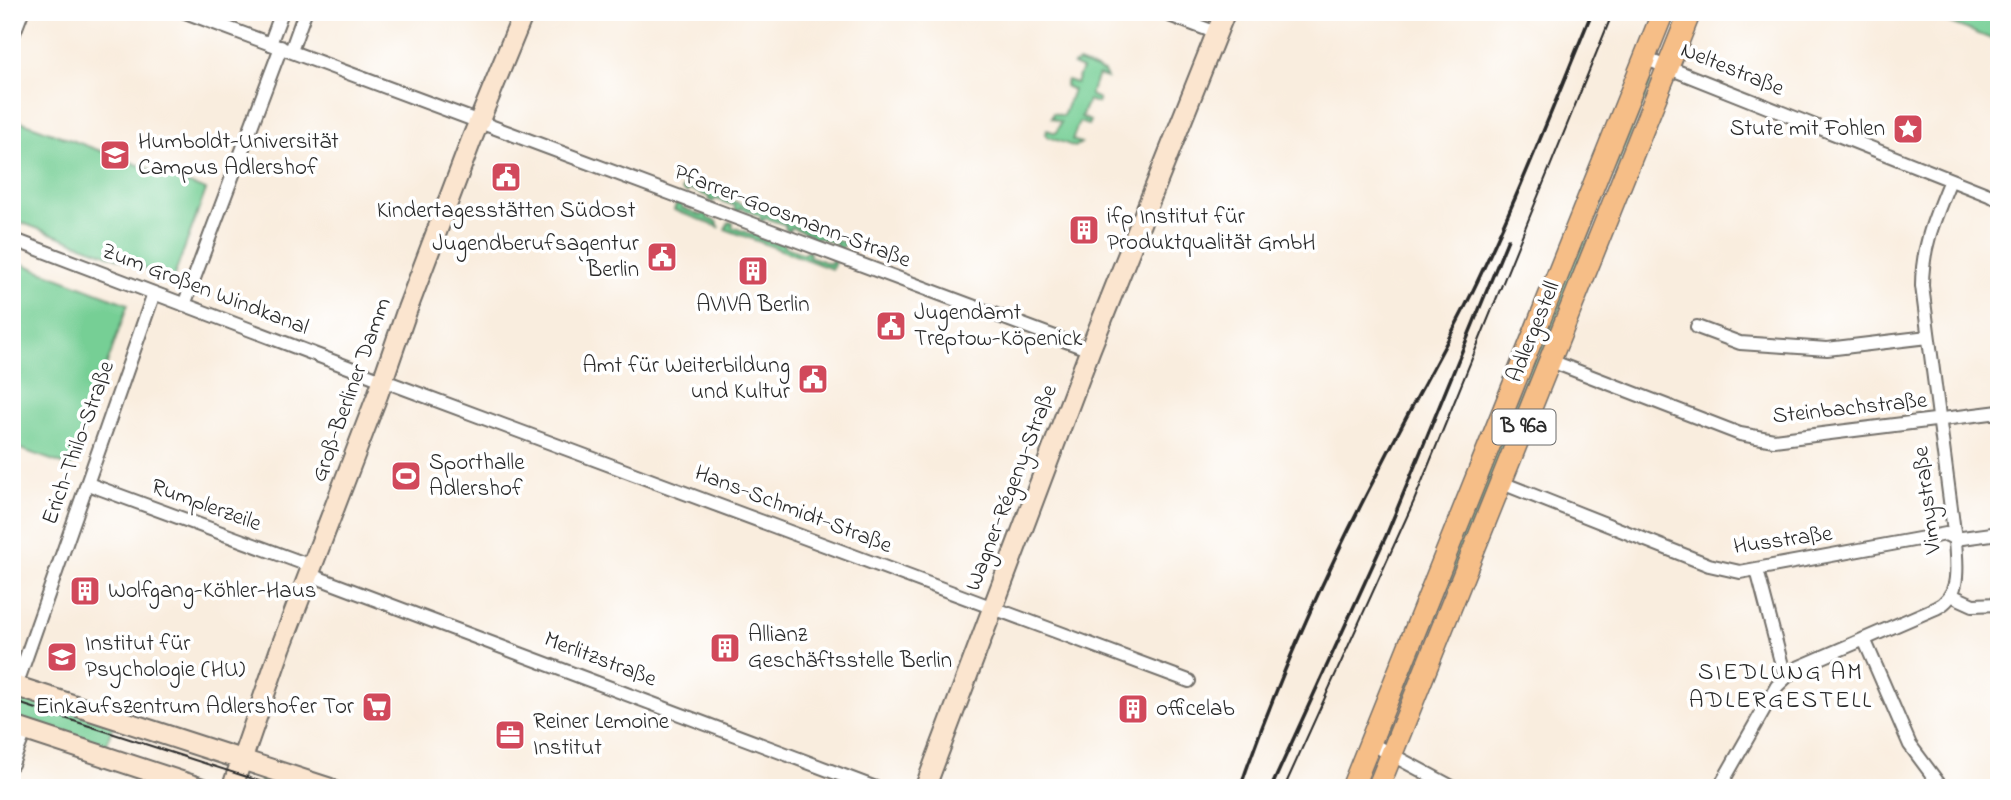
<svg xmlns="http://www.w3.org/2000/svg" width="2011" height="800" font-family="'Indie Flower',sans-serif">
<rect width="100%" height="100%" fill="#fff"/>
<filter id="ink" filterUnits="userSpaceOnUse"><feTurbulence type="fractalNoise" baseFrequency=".0143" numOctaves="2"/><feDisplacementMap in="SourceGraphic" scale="14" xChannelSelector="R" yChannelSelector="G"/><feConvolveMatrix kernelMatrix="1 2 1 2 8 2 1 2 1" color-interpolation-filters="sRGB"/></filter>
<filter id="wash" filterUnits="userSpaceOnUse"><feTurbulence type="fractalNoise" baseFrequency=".00686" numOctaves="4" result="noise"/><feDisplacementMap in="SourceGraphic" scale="28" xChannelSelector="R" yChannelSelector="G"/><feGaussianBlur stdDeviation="1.57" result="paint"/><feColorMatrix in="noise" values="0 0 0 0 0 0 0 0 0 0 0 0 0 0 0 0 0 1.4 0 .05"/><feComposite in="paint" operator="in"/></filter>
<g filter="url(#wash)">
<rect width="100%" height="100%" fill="#f9edde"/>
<path fill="#76cf95" stroke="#507d60" stroke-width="2" d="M1923 12H1999V42Z
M1078 62 1104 72 1107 78 1098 75 1090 95 1099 99 1097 103 1088 100 1081 117 1090 121 1088 125 1079 122 1072 140 1081 143 1075 147 1048 137 1046 134 1047 130 1056 133 1061 122 1051 118 1053 113 1063 116 1073 90 1065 86 1067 80 1076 83 1082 69 1073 65Z
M1643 80 1651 83 1542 355 1534 351Z
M12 118 206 190 173 279 12 219Z
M685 183 845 243 840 250 836 248 837 244 816 237 814 240 811 239V235L791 227 789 231 785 229 786 225 765 218 763 221 760 220 761 216 740 208 738 212 735 210V206L715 199 713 202 709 200 710 197 689 189 687 193 682 190Z
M677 203 682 204V208L702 216 704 212 708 214 707 218 717 222 719 227 674 210Z
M729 222 733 223 732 227 753 235 755 231 759 233 758 237 779 244 781 241 784 242 783 246 804 254 806 251 810 252 809 256 830 264 832 260 835 262 832 269 725 229Z
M12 260 128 304 71 467 12 446Z
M1533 356 1541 359 1445 597 1437 594Z
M1436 597 1444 601 1389 736 1387 734Z
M12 692 113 724 105 750 12 720Z
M263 773 309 788H258Z"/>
</g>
<g filter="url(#ink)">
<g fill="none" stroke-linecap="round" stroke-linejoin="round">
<g stroke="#736f6a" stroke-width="16">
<path id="street" d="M185 12 1090 350
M1161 12 1217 33
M12 38 22 12
M270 44 282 12
M291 51 305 12
M1644 58 1999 199
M12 239 382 380 1189 681
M184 305 281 47
M1697 327 1740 343 1827 349 1928 337
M1551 361 1740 434 1774 440 1999 412
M1502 483 1709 565 1740 572 1946 534 1955 539 1999 533
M88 484 311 566
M1757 570 1785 677
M308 574 876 788
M1951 595 1973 605 1999 604
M1864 639 1910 745 1942 788
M16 686 154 293
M1370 743 1454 788
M12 764 25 731
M1719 788 1777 686 1795 669 1936 608C1963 595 1956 564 1955 539L1922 286C1922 246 1935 217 1950 180"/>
</g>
<g stroke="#736f6a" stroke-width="23">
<path id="secondary" d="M12 685 329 788
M12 726 201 788
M232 788 281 647 378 394 407 310 471 141 524 12
M925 788 1090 350 1225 12"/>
</g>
<g stroke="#736f6a" stroke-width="24">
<path id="primary" d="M1352 788 1663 12
M1378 788 1690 12"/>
</g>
<use href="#street" stroke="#fff" stroke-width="12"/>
<use href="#secondary" stroke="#fbe5cf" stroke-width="19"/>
<use href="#primary" stroke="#f6be87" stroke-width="21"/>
<path stroke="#2b2b2b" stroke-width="2" d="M12 701 281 788
M1284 788 1414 501 1613 12"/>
<path stroke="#2b2b2b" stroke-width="3.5" d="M1240 788C1278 678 1326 571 1380 468 1407 414 1437 362 1464 309 1512 212 1551 112 1592 12
M1271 788 1386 536 1508 239"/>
</g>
</g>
<defs>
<g id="sight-square" transform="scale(1.575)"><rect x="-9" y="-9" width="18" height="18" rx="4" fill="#d1495b" stroke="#fff"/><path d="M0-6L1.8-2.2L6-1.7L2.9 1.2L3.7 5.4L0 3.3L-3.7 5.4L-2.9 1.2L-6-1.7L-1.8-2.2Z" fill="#fff"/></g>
<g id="university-square" transform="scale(1.575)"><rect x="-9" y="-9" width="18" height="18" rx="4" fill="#d1495b" stroke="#fff"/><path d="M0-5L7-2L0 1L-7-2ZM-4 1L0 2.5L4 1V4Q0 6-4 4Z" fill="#fff"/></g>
<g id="civic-square" transform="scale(1.575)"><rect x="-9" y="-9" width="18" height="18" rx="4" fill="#d1495b" stroke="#fff"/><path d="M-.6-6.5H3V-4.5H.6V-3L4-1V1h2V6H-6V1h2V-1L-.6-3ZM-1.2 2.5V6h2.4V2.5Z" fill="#fff"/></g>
<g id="building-square" transform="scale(1.575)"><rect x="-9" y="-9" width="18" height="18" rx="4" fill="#d1495b" stroke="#fff"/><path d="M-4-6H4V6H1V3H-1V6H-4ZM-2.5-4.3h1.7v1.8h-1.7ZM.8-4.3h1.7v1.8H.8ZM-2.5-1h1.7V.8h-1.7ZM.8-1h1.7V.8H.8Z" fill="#fff"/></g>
<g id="stadium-square" transform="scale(1.575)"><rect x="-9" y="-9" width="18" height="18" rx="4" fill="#d1495b" stroke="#fff"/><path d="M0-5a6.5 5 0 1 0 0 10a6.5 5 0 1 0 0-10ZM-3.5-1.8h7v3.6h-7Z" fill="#fff"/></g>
<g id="supermarket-square" transform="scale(1.575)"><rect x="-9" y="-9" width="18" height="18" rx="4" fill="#d1495b" stroke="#fff"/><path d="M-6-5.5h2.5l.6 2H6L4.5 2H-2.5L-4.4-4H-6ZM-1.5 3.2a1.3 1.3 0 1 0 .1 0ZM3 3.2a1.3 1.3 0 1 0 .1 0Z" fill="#fff"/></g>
<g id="office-square" transform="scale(1.575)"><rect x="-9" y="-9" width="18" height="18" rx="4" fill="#d1495b" stroke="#fff"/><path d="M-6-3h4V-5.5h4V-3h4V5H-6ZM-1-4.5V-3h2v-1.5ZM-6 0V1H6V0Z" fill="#fff"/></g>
</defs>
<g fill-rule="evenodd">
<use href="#sight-square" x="1908" y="129"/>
<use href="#university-square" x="115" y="155"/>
<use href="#civic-square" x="506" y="177"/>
<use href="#building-square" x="1084" y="230"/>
<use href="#civic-square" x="662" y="257"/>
<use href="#building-square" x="753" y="271"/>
<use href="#civic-square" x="891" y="326"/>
<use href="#civic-square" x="813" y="379"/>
<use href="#stadium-square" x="406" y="476"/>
<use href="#building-square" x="85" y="591"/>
<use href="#building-square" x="725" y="648"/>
<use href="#university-square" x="62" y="657"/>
<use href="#supermarket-square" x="377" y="707"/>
<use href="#building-square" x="1133" y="709"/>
<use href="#office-square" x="510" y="735"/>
</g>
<g text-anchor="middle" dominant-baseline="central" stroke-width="7" stroke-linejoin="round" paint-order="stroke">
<rect fill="#fff" stroke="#6b6b6b" stroke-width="2" x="1492.5" y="409.5" width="63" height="35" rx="5"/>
<g font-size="21" font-weight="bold" fill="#2b2b2b">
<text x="1524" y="427">B 96a</text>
</g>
<g font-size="23" fill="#2b2b2b" stroke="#fff">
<text transform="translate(1732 70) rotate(22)">Neltestraße</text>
<text transform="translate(792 217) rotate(21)">Pfarrer-Goosmann-Straße</text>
<text transform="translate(205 290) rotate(21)">Zum Großen Windkanal</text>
<text transform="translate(1534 332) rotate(-68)">Adlergestell</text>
<text transform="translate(352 390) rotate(-70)">Groß-Berliner Damm</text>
<text transform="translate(1850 409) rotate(-6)">Steinbachstraße</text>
<text transform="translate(79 443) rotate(-70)">Erich-Thilo-Straße</text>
<text transform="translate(1012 488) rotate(-69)">Wagner-Régeny-Straße</text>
<text transform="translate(1928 500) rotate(-97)">Vimystraße</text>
<text transform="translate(206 506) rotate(20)">Rumplerzeile</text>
<text transform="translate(793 510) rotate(21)">Hans-Schmidt-Straße</text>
<text transform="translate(1783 541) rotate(-8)">Husstraße</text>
<text transform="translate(600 660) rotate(21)">Merlitzstraße</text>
</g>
<g font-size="23" fill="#2b2b2b" stroke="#fff" text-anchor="start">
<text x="1885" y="129" text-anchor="end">Stute mit Fohlen</text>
<text x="138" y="142">Humboldt-Universität<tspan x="138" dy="26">Campus Adlershof</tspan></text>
<text x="506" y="211" text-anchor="middle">Kindertagesstätten SüdOst</text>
<text x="1107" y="217">ifp Institut für<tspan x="1107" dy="26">Produktqualität GmbH</tspan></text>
<text x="639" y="244" text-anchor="end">Jugendberufsagentur<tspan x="639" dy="26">Berlin</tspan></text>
<text x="753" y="305" text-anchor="middle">AVIVA Berlin</text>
<text x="914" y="313">Jugendamt<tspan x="914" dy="26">Treptow-Köpenick</tspan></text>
<text x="790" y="366" text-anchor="end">Amt für Weiterbildung<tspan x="790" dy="26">und Kultur</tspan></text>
<text x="429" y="463">Sporthalle<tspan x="429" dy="26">Adlershof</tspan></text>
<text x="108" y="591">Wolfgang-Köhler-Haus</text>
<text x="748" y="635">Allianz<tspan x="748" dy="26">Geschäftsstelle Berlin</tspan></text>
<text x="85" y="644">Institut für<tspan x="85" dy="26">Psychologie (HU)</tspan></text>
<text x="354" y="707" text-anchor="end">Einkaufszentrum Adlershofer Tor</text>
<text x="1156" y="709">officelab</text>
<text x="533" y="722">Reiner Lemoine<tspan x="533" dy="26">Institut</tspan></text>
</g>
<g font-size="24" letter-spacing="2" fill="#2b2b2b" stroke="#fff">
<text x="1781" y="673">SIEDLUNG AM<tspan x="1781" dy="28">ADLERGESTELL</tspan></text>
</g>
</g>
<rect width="2011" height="800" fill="none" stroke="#fff" stroke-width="42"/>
</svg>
